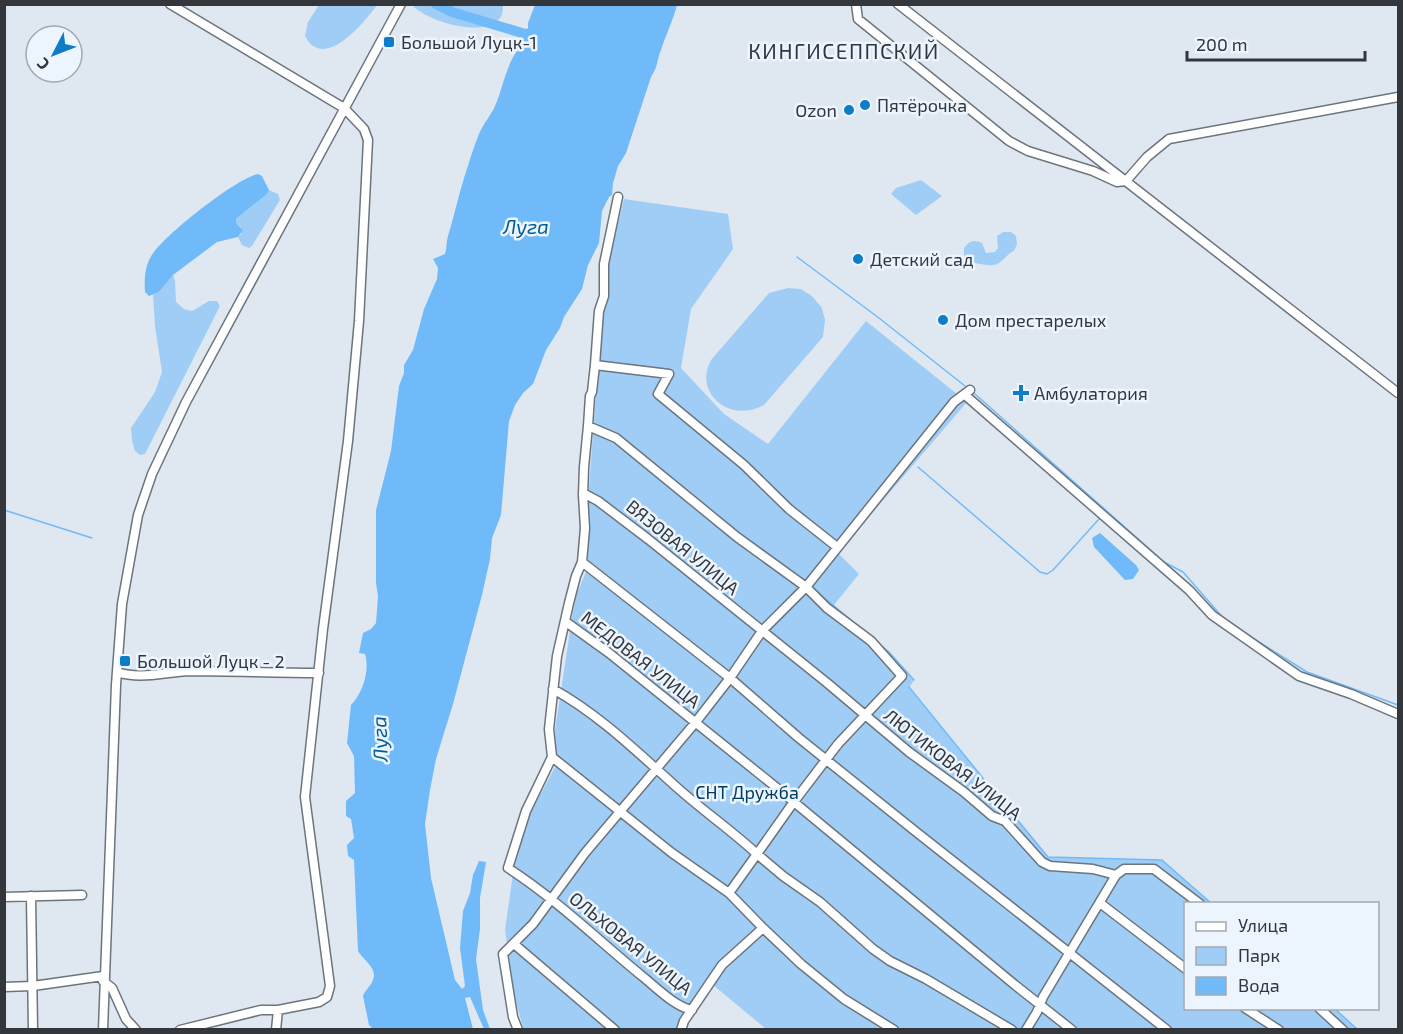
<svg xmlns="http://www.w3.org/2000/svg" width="1403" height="1034" font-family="'Exo 2',sans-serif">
<rect width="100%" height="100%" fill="#dfe8f1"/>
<path fill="#a0cdf6" d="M319 5V4L377 5C364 23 324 72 305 36L308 22Z
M412 5H503C503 9 503 14 500 18 484 39 426 21 412 5Z
M921 180 942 196 916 215 891 194 896 188Z
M269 190 278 194 280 200 252 246 249 248 242 245 238 237 241 234V227L236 223V219L267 194Z
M624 199 728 214 733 249 691 309 681 368 724 414 768 444 866 321 967 402 838 553 859 574 834 605 889 652 914 680 909 688 1048 857 1162 860 1212 903 1186 904V1008L1334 1009 1358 1029H766L707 980 685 1012 676 1029 524 1030 515 1000 505 930 514 866 528 818 556 765 555 730 575 598 587 569 589 487 598 368 609 261Z
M1003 232H1011L1016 236 1017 244 1014 251C1007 254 1005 259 999 263 992 268 977 263 969 262L964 257V248C969 241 974 239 982 243L986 253 995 252 998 248 997 236Z
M173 275 175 281 176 302 184 309 192 311 209 301H217L220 306 145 454 140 455 135 451 132 441 131 428 155 392 162 372 155 327 153 295 159 292Z
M788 288 801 289 812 296 822 308 825 320 823 337 764 405C730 424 693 393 711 360L769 293Z"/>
<path fill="#70bafa" d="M535 5H677C673 21 666 34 661 50 656 62 659 65 651 77L626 153 618 166 613 183 612 195 609 197 602 211 599 243 588 265 582 289 564 317 560 328 546 350 533 384 523 393 515 405 509 421 501 515 492 538 490 559 482 595 453 704 436 759 430 790 425 824 431 878 455 980 462 989 465 986 460 948 463 911 470 893 473 875 479 861 486 862 480 898V929L476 959 483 1010 490 1029H484L470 997 465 998 473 1029H373L369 1025 363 996C365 990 371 986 373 980 378 968 363 960 358 951L354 860 348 856 347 845 354 838 351 819 346 816V801L355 793 354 756 347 743 351 705C363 693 370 670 365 654L359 653 363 633 371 629 376 623 378 596 376 583V510L391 451 399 386 404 373V365L413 350 424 309 437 279 438 268 433 259 445 254C447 248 446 242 448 236 454 217 458 197 464 178 469 163 473 148 479 134 483 124 491 115 495 106 503 89 508 53 525 44L520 33 528 28V23Z
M258 174 262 176 269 190 267 194 236 219V223L243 230 238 237 217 242 173 275 159 292 149 296 145 292C144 278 145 263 154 252 168 233 235 179 258 174Z
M1100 533 1136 565 1139 570 1133 579 1125 580 1094 547 1092 538Z"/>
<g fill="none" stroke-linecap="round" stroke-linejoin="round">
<path stroke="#70bafa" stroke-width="1.5" d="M797 257 879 318 965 386
M975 394 1164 562 1183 572 1225 620
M918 467 1040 572 1047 574 1053 570 1099 519
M4 510 92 538
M815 590 864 631
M1254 639 1307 672 1398 705
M877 642 889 652 914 680
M909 687 1008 809
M1015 817 1048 857 1162 860 1212 904
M1334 1008 1358 1030"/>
<path stroke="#70bafa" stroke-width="10" d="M436 4 452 12 532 36"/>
<g stroke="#6c747c" stroke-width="11">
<path id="minor" d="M170 4 344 108 364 129 368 140 359 321 348 441 323 629 305 797 330 986 327 997 319 1002 278 1010H261L180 1030
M856 4 858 19 1009 141 1028 151 1093 171 1117 182 1126 181 1147 157 1169 139 1398 97
M898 4 1398 393
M595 365 599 311 604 296V264L618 197
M965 395 1189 590 1212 615 1299 676 1351 694 1398 714
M588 426 584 467 583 495 585 528 582 562 730 678 799 738 915 831 1167 1030
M583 493 598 501 648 539 826 682 909 752 964 792 992 816 1005 821 1042 862 1050 866 1093 869 1116 875
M582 562 576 576 569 603 557 656 549 729 552 757 526 811 508 868C556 899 598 940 642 976 657 988 674 1006 692 1010
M566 622 609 653 777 788 1015 985 1072 1030
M117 672C141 680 164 672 190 671 233 671 275 673 319 673
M553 689C598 714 634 749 672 783 699 808 730 829 757 854L793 803 838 744 902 676 871 641 827 608 806 587 737 537 616 438 588 426 590 396 592 392 595 365 669 374 658 394 744 465 789 509 837 547
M552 757 672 853 729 893 763 928 801 964 844 999 894 1030
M729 893 757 854 783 876 820 902 873 949 890 961 926 979 1012 1030
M31 896 33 1030
M4 897 82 895
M1100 903 1186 969
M514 944 615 1030
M103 981 112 988 126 1019 136 1030
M4 987 33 986 103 976
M1245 1008 1279 1030
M1319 1008 1343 1030
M103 1030 116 685 122 604 138 515 152 474 186 402 401 4
M276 1030 278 1010
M518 1030 513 1017 503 954 533 924 585 853 695 723 730 678 762 631 806 587 954 402 970 390
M681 1030 684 1021 722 965 763 928
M1026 1030 1037 1012 1043 997 1116 875 1124 869H1154L1200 904"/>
</g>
<use href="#minor" stroke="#fff" stroke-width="8"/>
</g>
<g fill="#0e7cc6" stroke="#ecf5fe" stroke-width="2">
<rect x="383" y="36" width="12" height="12" rx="3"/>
<circle cx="865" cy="105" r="6"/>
<circle cx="849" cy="110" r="6"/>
<circle cx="858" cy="259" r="6"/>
<circle cx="943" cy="320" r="6"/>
<path d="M1018 384h6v6h6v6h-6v6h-6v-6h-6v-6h6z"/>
<rect x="119" y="655" width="12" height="12" rx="3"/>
</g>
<g text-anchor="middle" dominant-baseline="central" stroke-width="5" stroke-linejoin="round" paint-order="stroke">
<g font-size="18" fill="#33363a" stroke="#ecf5fe" text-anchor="start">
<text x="401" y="42">Большой Луцк-1</text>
<text x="877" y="105">Пятёрочка</text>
<text x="837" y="110" text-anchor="end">Ozon</text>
<text x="870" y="259">Детский сад</text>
<text x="955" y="320">Дом престарелых</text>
<text x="1034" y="393">Амбулатория</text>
<text x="137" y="661">Большой Луцк - 2</text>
</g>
<g font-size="18" fill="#33363a" stroke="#ecf5fe">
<text transform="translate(683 547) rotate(39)">ВЯЗОВАЯ УЛИЦА</text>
<text transform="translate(641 659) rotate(38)">МЕДОВАЯ УЛИЦА</text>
<text transform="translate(953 764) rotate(38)">ЛЮТИКОВАЯ УЛИЦА</text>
<text transform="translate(631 943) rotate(39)">ОЛЬХОВАЯ УЛИЦА</text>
</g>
<g font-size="18" fill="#003b64" stroke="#ecf5fe">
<text x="747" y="792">СНТ Дружба</text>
</g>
<g font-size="20" font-style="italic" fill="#015c96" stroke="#ecf5fe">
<text x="526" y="226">Луга</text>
<text transform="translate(379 739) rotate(-92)">Луга</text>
</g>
<g font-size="21" letter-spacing="1.5" fill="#33363a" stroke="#ecf5fe">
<text x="844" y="50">КИНГИСЕППСКИЙ</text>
</g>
</g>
<rect width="1403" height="1034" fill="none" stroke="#33363a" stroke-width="12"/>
<rect x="1184" y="902" width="195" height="108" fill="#ecf5fe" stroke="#a2a9b0" stroke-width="1.5"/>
<rect x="1196" y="922" width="30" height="9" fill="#ffffff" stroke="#a2a9b0" stroke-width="1.5"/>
<text x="1238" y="932" font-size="18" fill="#33363a">Улица</text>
<rect x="1196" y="947" width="30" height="18" fill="#a0cdf6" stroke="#a2a9b0" stroke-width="1.5"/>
<text x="1238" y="962" font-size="18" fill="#33363a">Парк</text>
<rect x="1196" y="977" width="30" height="18" fill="#70bafa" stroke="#a2a9b0" stroke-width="1.5"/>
<text x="1238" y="992" font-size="18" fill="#33363a">Вода</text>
<g transform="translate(54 54) rotate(228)"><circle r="28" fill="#ecf5fe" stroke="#a2a9b0" stroke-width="1.5"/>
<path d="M0-4.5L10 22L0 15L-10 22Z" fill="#0e7cc6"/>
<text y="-9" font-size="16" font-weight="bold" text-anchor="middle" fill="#33363a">С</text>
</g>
<path d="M1187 51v9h178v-9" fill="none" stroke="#33363a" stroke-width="3"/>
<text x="1196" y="51" font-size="18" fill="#33363a" stroke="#ecf5fe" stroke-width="4.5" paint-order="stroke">200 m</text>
</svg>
